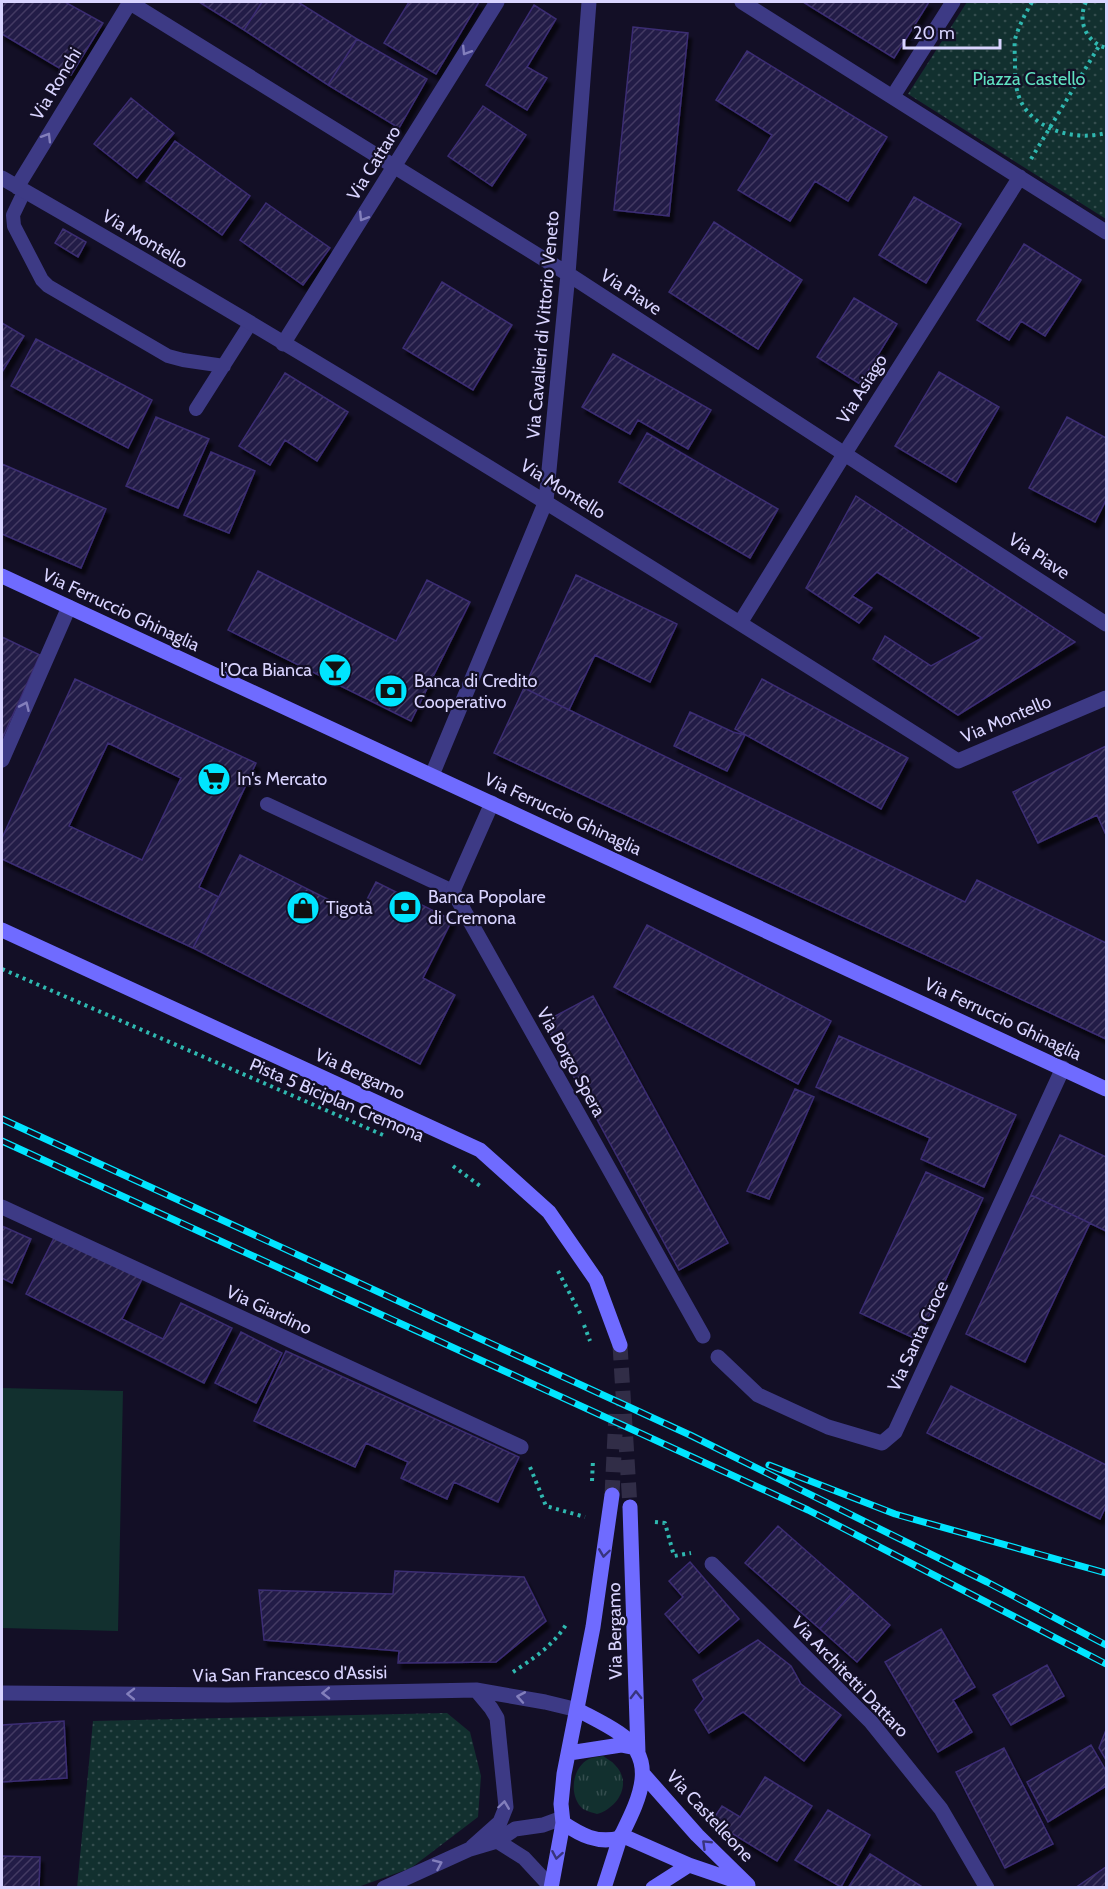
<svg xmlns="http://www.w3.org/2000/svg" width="1108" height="1889" font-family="Cabin,sans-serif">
<defs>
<pattern id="grass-tufts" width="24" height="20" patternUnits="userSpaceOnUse" patternTransform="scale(1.5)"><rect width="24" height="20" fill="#12302f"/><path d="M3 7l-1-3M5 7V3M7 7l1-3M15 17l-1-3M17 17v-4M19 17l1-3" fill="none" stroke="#344d4e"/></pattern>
<pattern id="park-dots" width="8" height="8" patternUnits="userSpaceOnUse" patternTransform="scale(1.5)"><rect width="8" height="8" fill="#12302f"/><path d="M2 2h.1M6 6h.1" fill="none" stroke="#344d4e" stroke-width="1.8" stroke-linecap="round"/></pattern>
<pattern id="building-hatch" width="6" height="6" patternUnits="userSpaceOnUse" patternTransform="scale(1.5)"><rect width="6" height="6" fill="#241b47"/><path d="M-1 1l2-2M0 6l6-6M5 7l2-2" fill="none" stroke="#433b63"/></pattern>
<filter id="shadow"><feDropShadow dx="3.5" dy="6" stdDeviation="1.5" flood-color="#0009"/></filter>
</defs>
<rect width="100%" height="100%" fill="#130f26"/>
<path fill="url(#grass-tufts)" d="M603 1756C607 1759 612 1761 615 1765 633 1783 618 1808 597 1814 593 1813 587 1811 583 1809 568 1796 572 1767 589 1759 593 1757 599 1757 603 1756Z"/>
<path fill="url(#park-dots)" d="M967 2H1106V219L908 94Z
M447 1713 470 1732 481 1776 478 1817 411 1868 358 1887 77 1888 93 1721Z"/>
<path fill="#12302f" d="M2 1388 123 1391 118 1631 2 1628Z"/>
<path fill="url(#building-hatch)" stroke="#3b2d73" stroke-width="1.5" fill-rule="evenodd" filter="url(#shadow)" d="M2 2H65L103 23 71 75 2 34Z
M199 2H262L244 30Z
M262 2H298L357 39 328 85 244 30Z
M409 2H479L436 74 384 43Z
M803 2H929L894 58Z
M534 5 556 19 527 67 547 78 527 110 486 85Z
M633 27 688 33 669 216 614 210Z
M357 39 427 79 399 128 328 85Z
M747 51 887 137 848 201 815 181 790 221 738 190 772 135 716 100Z
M131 98 174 133 137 178 94 144Z
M483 106 526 135 492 186 448 156Z
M175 141 250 196 222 235 146 181Z
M914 197 961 224 926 283 879 255Z
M266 203 330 248 303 285 240 240Z
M714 222 802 280 758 349 669 292Z
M63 229 86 242 78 257 55 243Z
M1024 244 1081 280 1045 336 1021 321 1009 340 977 320Z
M442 282 512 325 473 390 403 348Z
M854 298 897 324 860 384 817 357Z
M2 323 24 336 2 372Z
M36 339 152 400 128 448 11 386Z
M613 354 711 410 688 449 638 420 630 434 582 407Z
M939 372 999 407 956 482 895 446Z
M285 373 348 412 317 461 285 440 270 465 239 446Z
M156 417 209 439 178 508 126 486Z
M1067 417 1106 438V500L1095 522 1029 488Z
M647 433 778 509 750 558 619 482Z
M211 452 255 471 229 533 184 515Z
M2 464 106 509 81 568 2 534Z
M856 496 1075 642 958 715 873 659 885 636 931 666 982 638 877 572 852 596 872 608 859 623 806 588Z
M258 571 396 641 427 580 470 602 411 721 228 630Z
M576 575 677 624 650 682 595 655 569 710 524 688Z
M2 637 40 655 2 739Z
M75 679 256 763 199 887 219 897 193 948 2 859V838ZM108 743 181 778 142 860 69 826Z
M762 679 908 758 881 809 735 729Z
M524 688 965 902 977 880 1106 943V1039L494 753Z
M690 712 733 732 745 735 727 771 674 746Z
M1106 746V835L1097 815 1038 843 1013 792Z
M240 855 359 915 376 882 452 920 423 978 455 995 420 1064 193 948Z
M647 925 831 1021 798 1084 614 987Z
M593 996 728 1243 679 1270 544 1022Z
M839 1036 1016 1115 984 1187 921 1159 930 1138 816 1087Z
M795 1089 814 1097 769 1199 747 1191Z
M1060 1135 1106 1157V1231L1031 1195Z
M926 1172 983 1198 918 1340 860 1313Z
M1031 1195 1090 1223 1025 1362 966 1334Z
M2 1226 31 1239 12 1283 2 1278Z
M55 1236 142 1279 122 1319 163 1339 181 1303 232 1328 204 1383 26 1294Z
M241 1332 282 1353 256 1403 215 1383Z
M286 1351 519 1457 498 1502 454 1482 447 1499 401 1478 408 1462 366 1443 355 1467 254 1421Z
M951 1386 1106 1465V1506L1100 1519 927 1433Z
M778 1526 853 1592 820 1629 745 1563Z
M690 1562 739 1619 699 1653 665 1614 683 1597 669 1581Z
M395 1571 524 1577 546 1621 496 1662 398 1663 399 1651 264 1640 259 1590 393 1594Z
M853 1592 890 1625 857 1662 820 1629Z
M941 1629 975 1687 953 1700 972 1732 938 1752 885 1662Z
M758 1640 791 1666 801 1684 841 1715 804 1761 743 1712 709 1733 695 1710 704 1699 693 1680Z
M1047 1665 1064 1696 1011 1725 993 1695Z
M64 1721 67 1778 2 1782V1725Z
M1106 1730V1760L1099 1748Z
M1091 1745 1106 1771V1786L1048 1822 1027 1782Z
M1004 1748 1053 1844 1005 1868 956 1772Z
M765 1777 812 1806 777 1861 712 1821 722 1806 740 1817Z
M828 1810 870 1835 841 1887 795 1860Z
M870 1854 924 1888H848Z
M2 1856 40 1857 39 1888H2Z
M1106 1867V1888H1075Z"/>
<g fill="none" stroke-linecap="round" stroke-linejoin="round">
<path stroke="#312d47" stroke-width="15" stroke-dasharray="15 8" stroke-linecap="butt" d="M620 1345 630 1507
M612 1495 616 1414"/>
<path stroke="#2fb8b0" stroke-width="4" stroke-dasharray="3 4.5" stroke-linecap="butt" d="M1032 2C1025 14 1019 26 1015 39 1014 47 1015 55 1015 62 1015 71 1015 81 1017 90 1025 128 1073 142 1106 133
M1086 2C1077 21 1086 42 1106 48
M1031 159 1099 46
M2 969 383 1135
M453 1166 483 1188
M558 1271 581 1315
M584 1325 590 1341
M530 1467 546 1506 585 1517
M592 1481 593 1460
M655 1522 665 1523 674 1556 691 1553
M513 1672C533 1659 555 1644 567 1623"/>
<path stroke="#3d3a85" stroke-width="14" d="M24 192 13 215 14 226 42 280 48 286 168 356 183 360 224 366
M196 409 250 324
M267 804 453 891"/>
<path stroke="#3d3a85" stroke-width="15" d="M129 2 568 274 1106 624
M742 2 1106 232
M893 96 953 2
M2 178C326 363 643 561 958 761L1106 698
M17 187 130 2
M283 344 497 2
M740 623 845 453 1020 177
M2 760 69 607
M432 775 546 501 568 274 589 2
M492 803 453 891 703 1336
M2 1207 521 1447
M718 1357 758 1395 828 1427 882 1443 895 1432 1063 1068
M712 1564 871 1722 941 1809 987 1888"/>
<path stroke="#3d3a85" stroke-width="15" d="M2 1693 228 1695 476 1690 545 1702 578 1710
M497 1841 524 1858 551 1887
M472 1847 500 1822 506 1807 497 1718 491 1708 476 1690
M384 1888 470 1849 497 1841 515 1829 543 1825 562 1818"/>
<path stroke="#6f6bff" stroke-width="15" d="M2 576 1106 1089
M2 930 480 1150 549 1212 596 1280 620 1345
M630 1507 638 1753
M569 1753 621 1745 636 1748
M643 1774 697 1835 748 1885
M563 1823C581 1835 597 1844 620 1838 637 1803 661 1761 619 1733 606 1724 591 1717 578 1710
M621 1835 689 1865 745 1884
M551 1888 563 1823 561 1804 564 1774 593 1627 612 1495
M604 1888 620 1838
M653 1888 689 1865"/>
<g stroke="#00e5ff" stroke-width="7">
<path id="rail" d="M2 1119 690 1435 987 1582 1106 1645
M2 1141 808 1510 1106 1664
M769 1465 895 1514 1106 1573"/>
</g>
<use href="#rail" stroke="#130f26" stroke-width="4.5" stroke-dasharray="14" stroke-linecap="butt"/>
</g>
<defs><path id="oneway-chevron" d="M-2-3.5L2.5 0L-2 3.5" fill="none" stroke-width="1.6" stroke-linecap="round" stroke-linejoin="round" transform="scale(1.5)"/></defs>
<g stroke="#837fbc">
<use href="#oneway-chevron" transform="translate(466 51) rotate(122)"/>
<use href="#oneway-chevron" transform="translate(47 137) rotate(-59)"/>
<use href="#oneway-chevron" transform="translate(363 217) rotate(122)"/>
<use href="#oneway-chevron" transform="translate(25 706) rotate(-66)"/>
<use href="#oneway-chevron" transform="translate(326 1693) rotate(179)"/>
<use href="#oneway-chevron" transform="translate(131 1694) rotate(-179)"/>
<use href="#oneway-chevron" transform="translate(521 1697) rotate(-170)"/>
<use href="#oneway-chevron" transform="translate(504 1805) rotate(-82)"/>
<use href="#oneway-chevron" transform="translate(438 1864) rotate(-24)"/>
</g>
<g stroke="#38347d">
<use href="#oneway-chevron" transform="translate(604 1553) rotate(98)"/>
<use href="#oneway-chevron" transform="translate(636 1695) rotate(-91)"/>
<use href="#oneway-chevron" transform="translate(706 1844) rotate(-136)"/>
<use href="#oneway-chevron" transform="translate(557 1855) rotate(100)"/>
</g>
<defs>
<g id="bar-disc" transform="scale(1.725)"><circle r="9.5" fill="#00e5ff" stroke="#130f26"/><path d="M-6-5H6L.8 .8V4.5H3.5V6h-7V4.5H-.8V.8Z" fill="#111"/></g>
<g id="bank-disc" transform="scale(1.725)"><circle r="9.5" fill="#00e5ff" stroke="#130f26"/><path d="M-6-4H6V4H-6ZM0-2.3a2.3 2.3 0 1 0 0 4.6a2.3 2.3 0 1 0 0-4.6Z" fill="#111"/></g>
<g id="supermarket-disc" transform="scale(1.725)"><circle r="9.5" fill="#00e5ff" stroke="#130f26"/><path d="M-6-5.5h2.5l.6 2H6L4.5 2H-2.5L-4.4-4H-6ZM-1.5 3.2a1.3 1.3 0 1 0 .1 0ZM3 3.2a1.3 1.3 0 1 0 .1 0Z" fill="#111"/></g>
<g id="shop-disc" transform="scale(1.725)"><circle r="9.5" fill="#00e5ff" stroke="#130f26"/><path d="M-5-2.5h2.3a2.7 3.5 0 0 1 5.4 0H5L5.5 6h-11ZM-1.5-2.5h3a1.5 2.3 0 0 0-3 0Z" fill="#111"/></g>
</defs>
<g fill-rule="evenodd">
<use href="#bar-disc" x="335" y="670"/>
<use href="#bank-disc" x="391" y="691"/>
<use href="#supermarket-disc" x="214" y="779"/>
<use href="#bank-disc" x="405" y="907"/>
<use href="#shop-disc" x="303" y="908"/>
</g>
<g text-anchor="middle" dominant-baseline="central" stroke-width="4.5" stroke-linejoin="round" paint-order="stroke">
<g font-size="18" fill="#5fe0c0" stroke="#130f26">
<text x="1029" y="79">Piazza Castello</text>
</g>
<g font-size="18" fill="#d9d4ff" stroke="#130f26">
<text transform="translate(56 84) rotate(-59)">Via Ronchi</text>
<text transform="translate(374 163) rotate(-58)">Via Cattaro</text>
<text transform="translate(145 239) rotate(31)">Via Montello</text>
<text transform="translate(631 292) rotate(33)">Via Piave</text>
<text transform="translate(543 325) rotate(-85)">Via Cavalieri di Vittorio Veneto</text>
<text transform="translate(862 389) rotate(-58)">Via Asiago</text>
<text transform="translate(563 489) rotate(32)">Via Montello</text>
<text transform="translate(1039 556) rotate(33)">Via Piave</text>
<text transform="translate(121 610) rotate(25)">Via Ferruccio Ghinaglia</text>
<text transform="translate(1006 719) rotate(-23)">Via Montello</text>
<text transform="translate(563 814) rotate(25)">Via Ferruccio Ghinaglia</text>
<text transform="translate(1003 1019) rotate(25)">Via Ferruccio Ghinaglia</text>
<text transform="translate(571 1062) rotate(61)">Via Borgo Spera</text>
<text transform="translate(360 1074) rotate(25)">Via Bergamo</text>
<text transform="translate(337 1100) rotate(23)">Pista 5 Biciplan Cremona</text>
<text transform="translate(269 1310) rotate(25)">Via Giardino</text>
<text transform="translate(918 1336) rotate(-65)">Via Santa Croce</text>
<text transform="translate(615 1631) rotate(-91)">Via Bergamo</text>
<text transform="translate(290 1674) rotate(-1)">Via San Francesco d'Assisi</text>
<text transform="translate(850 1677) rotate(46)">Via Architetti Dattaro</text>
<text transform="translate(710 1816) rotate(47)">Via Castelleone</text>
</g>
<g font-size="18" fill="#d9d4ff" stroke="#130f26" text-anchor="start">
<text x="312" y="670" text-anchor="end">l’Oca Bianca</text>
<text x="414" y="681">Banca di Credito<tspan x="414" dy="21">Cooperativo</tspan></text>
<text x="237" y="779">In's Mercato</text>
<text x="428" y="897">Banca Popolare<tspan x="428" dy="21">di Cremona</tspan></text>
<text x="326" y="908">Tigotà</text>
</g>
</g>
<rect width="1108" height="1889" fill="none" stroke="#d9d4ff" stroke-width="6"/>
<path d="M904 39v9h96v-9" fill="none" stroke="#d9d4ff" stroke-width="3"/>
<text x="913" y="39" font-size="18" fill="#d9d4ff" stroke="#130f26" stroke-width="4.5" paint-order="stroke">20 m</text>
</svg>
